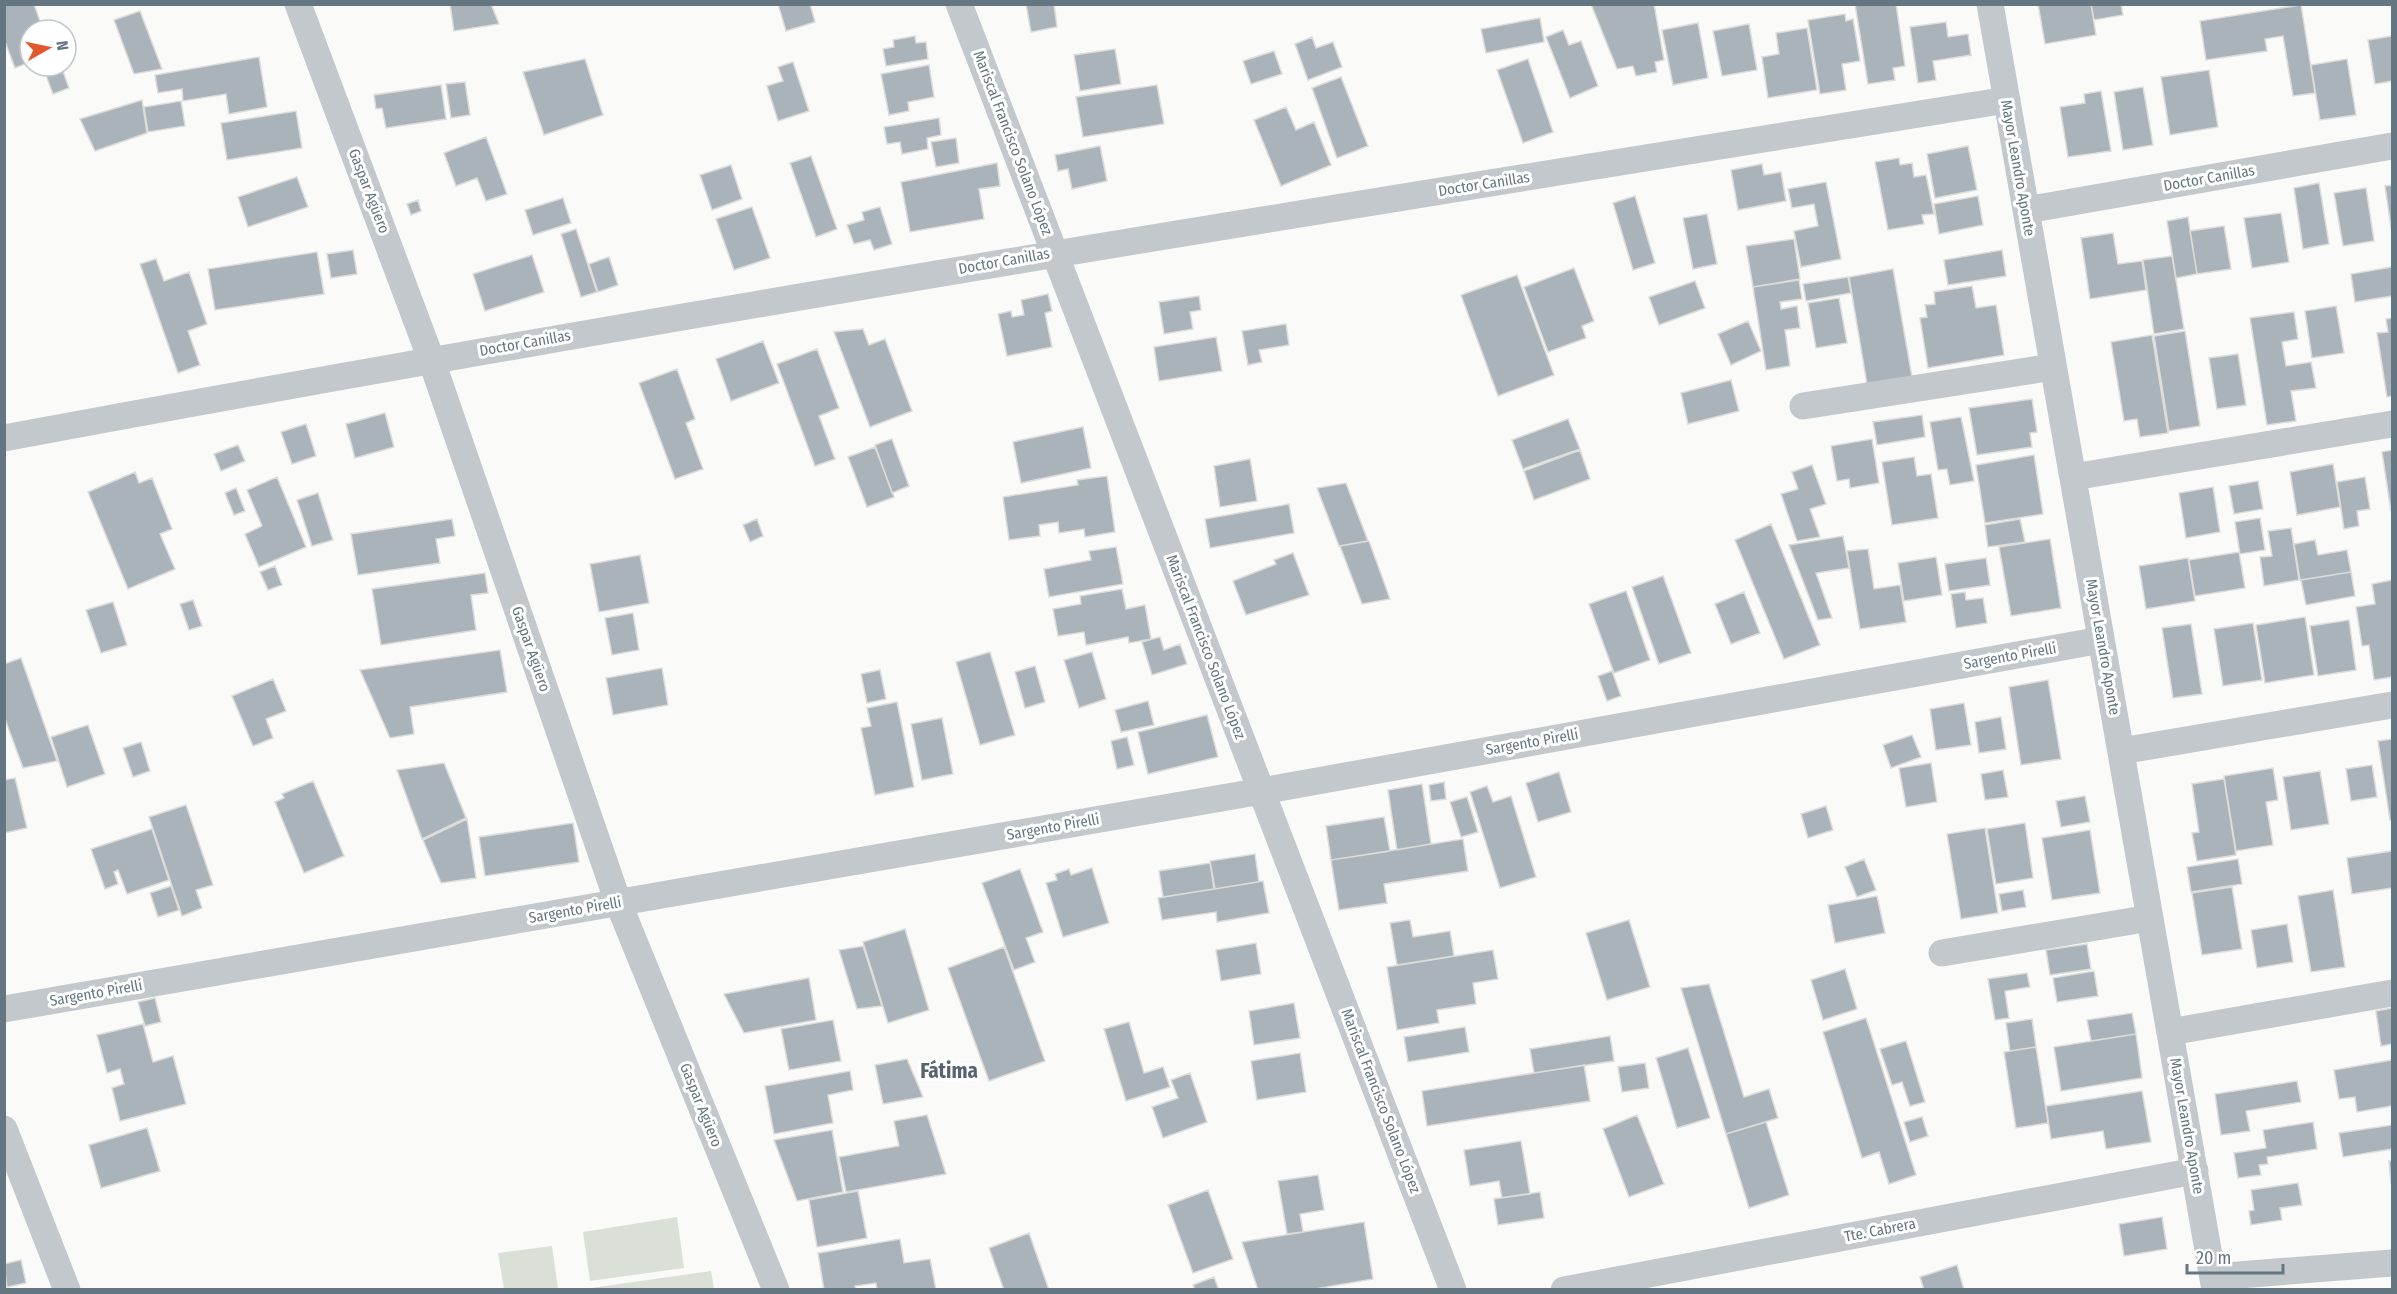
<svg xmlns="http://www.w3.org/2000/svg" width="2397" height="1294" font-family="'Fira Sans Condensed',sans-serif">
<rect width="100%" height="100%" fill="#fafaf8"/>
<path fill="#dadfd7" d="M677 1217 684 1268 590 1281 583 1232Z
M552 1246 558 1289H504L498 1253Z
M711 1271 714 1289H584Z"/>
<path fill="#aab3b9" stroke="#dcdcda" stroke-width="1.5" d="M4 4H34L43 30H30V62L15 68 4 39Z
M450 4H491L499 24 454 31Z
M778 4H810L815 22 786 31Z
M1026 4H1054L1057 27 1031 32Z
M1591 4H1654L1664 60 1655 62 1657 72 1636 76 1633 66 1617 69Z
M1855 4H1896L1905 66 1893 68 1895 80 1868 84Z
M2038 4H2091L2096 35 2045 44Z
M2091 4H2121L2123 15 2094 20Z
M2301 5 2315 93 2293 96 2283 36 2265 39 2267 51 2206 60 2200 21Z
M140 11 162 69 134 74 114 20Z
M1845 14 1846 21 1853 19 1860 61 1842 64 1846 90 1820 94 1808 20Z
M1540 18 1544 42 1486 53 1481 29Z
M1946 22 1948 37 1968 34 1971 55 1933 61 1936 80 1918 83 1910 27Z
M1698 23 1708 78 1673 85 1662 30Z
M1749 24 1757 70 1722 76 1713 31Z
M1807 28 1817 90 1768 98 1762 57 1779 54 1776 33Z
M1563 30 1569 45 1581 41 1598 86 1570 98 1546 37Z
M915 36 916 43 926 42 928 59 886 66 883 49 894 47 893 40Z
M2392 36V81L2375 84 2368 40Z
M1312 37 1316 48 1333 42 1342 67 1308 80 1295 44Z
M1115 49 1121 84 1080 91 1074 55Z
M1274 51 1282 74 1251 84 1243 61Z
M259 57 267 107 229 114 226 94 183 101 182 89 158 93 155 75Z
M585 59 603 115 544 135 523 72Z
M1528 59 1553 132 1523 143 1497 70Z
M2347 59 2356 115 2320 120 2311 65Z
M793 62 809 111 778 121 767 86 783 81 778 67Z
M929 65 934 97 908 102 909 111 889 115 881 74Z
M54 66H61L69 88 53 94 44 70Z
M2209 70 2218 127 2170 135 2161 77Z
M1341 77 1368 146 1337 158 1312 88Z
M465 82 470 115 451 118 446 84Z
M441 85 446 119 386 128 382 108 376 109 374 95Z
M1157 85 1164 124 1083 137 1076 97Z
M2143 87 2153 145 2123 150 2114 92Z
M2101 91 2111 151 2068 157 2060 107 2085 103 2084 94Z
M142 100 147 133 95 151 80 119Z
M181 101 185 126 148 132 144 107Z
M1286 107 1296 130 1314 122 1331 165 1281 186 1254 120Z
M296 111 302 148 227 160 221 123Z
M939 118 941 135 927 138 928 149 902 154 900 142 887 144 884 127Z
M486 137 507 194 486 201 477 178 456 186 444 153Z
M956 138 959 163 936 167 931 142Z
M1100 146 1107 181 1072 189 1068 169 1058 171 1055 155Z
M1968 146 1977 190 1935 198 1927 154Z
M811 156 837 229 816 237 790 163Z
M1899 158 1900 165 1912 163 1914 177 1926 175 1934 214 1922 215 1924 224 1888 230 1875 162Z
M997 163 1000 186 979 189 984 219 910 232 901 182Z
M1762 164 1764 175 1781 172 1786 201 1738 210 1731 170Z
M731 165 742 199 712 210 700 175Z
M297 177 308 207 248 227 238 197Z
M1826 182 1841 259 1801 267 1794 231 1818 226 1814 204 1792 208 1788 189Z
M2319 183 2329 244 2303 249 2294 188Z
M2392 185V234L2385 186Z
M2366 188 2374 241 2343 246 2334 193Z
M1635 196 1655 263 1633 270 1613 203Z
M1978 196 1983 225 1939 234 1934 204Z
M563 198 571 223 533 235 525 210Z
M418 200 421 211 411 215 407 204Z
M752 207 770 258 734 270 716 219Z
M880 207 892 244 874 250 870 240 854 244 847 225 864 220 862 212Z
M2281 213 2289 262 2252 268 2244 218Z
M1707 214 1717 264 1693 269 1683 218Z
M2188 217 2197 274 2176 278 2167 221Z
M2224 226 2231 269 2197 274 2190 231Z
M576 229 597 292 581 297 561 234Z
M2113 233 2118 264 2142 261 2146 290 2090 299 2081 238Z
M1794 239 1800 279 1753 287 1746 246Z
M353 250 357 274 331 278 327 254Z
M2002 250 2006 276 1948 285 1944 260Z
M317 252 324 294 215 310 208 269Z
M532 255 544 292 485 311 473 274Z
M2172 256 2184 329 2154 334 2143 260Z
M609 257 618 285 598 292 589 264Z
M156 259 164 281 189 272 207 324 188 331 200 365 178 373 140 264Z
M2392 267V296L2355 302 2351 274Z
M1574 268 1594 321 1582 326 1586 338 1548 352 1524 287Z
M1893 269 1912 377 1867 384 1849 277Z
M1517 275 1554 375 1498 396 1461 295Z
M1848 277 1851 293 1806 301 1803 284Z
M1799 280 1802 299 1780 302 1781 309 1797 306 1800 328 1785 330 1790 366 1766 370 1753 287Z
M1695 281 1705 308 1659 325 1649 297Z
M1972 286 1976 308 1996 305 2004 355 1928 368 1920 318 1927 317 1925 305 1935 304 1934 292Z
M1048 294 1052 311 1045 313 1052 347 1007 356 998 314 1011 311 1012 317 1024 315 1021 300Z
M1199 296 1201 310 1190 312 1193 329 1164 334 1159 302Z
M1839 298 1847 343 1816 348 1808 303Z
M2336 306 2344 353 2312 358 2305 311Z
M2294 312 2298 339 2282 342 2286 366 2311 362 2316 388 2291 391 2296 421 2267 425 2250 318Z
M2392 318V396L2387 397 2377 333 2388 332 2386 319Z
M1748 321 1761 351 1731 365 1718 334Z
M1286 324 1289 345 1259 350 1262 362 1248 365 1242 331Z
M863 329 869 345 885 339 912 411 870 427 834 332Z
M2185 331 2200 426 2169 431 2154 336Z
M2152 335 2168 433 2140 437 2137 419 2124 421 2111 342Z
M1216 337 1222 371 1159 381 1154 347Z
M763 341 779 383 731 401 716 359Z
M817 349 839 408 819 416 835 459 815 466 777 364Z
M2238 354 2246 405 2217 409 2209 358Z
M677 369 695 419 686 423 703 469 675 479 639 383Z
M1731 380 1739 411 1688 424 1681 393Z
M2032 399 2037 432 2030 433 2032 447 1977 455 1969 408Z
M385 413 394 447 355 458 346 424Z
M1922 415 1925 437 1877 445 1873 422Z
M1961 417 1974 481 1950 485 1947 469 1938 470 1930 422Z
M1568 419 1580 449 1523 469 1512 440Z
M306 424 316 456 292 464 281 432Z
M1083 427 1091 468 1021 483 1013 442Z
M892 439 909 486 892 493 875 445Z
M1872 439 1879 483 1850 488 1849 479 1837 481 1831 446Z
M238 445 245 461 221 471 214 454Z
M875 447 894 497 867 507 848 457Z
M1580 450 1590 479 1534 500 1524 471Z
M2392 450V510L2391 511 2382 452Z
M2034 455 2043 514 1985 523 1976 465Z
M1914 457 1917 476 1931 474 1938 518 1892 525 1882 462Z
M1250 459 1257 501 1220 507 1214 466Z
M2333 464 2340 507 2297 515 2290 472Z
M1812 465 1826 504 1810 509 1820 537 1797 541 1781 494 1798 489 1792 472Z
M135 472 139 483 152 478 172 529 160 534 175 569 128 589 88 492Z
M1107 476 1115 532 1085 537 1084 529 1059 533 1058 522 1039 525 1040 536 1009 540 1003 497 1078 485 1077 480Z
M277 477 306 547 259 567 245 534 262 526 247 490Z
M2365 477 2370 509 2357 511 2359 526 2344 529 2337 482Z
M2258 481 2263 509 2234 514 2229 486Z
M1346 483 1368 541 1339 546 1317 488Z
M2213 487 2220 532 2186 538 2179 493Z
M236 488 245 511 234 515 225 493Z
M318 493 333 540 312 546 297 500Z
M1289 504 1294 533 1210 548 1205 519Z
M2260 518 2265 550 2240 554 2235 522Z
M452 519 455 536 436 539 440 563 358 575 351 534Z
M757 519 763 536 750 542 743 525Z
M2020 519 2025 542 1988 547 1985 525Z
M1771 524 1820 645 1784 659 1735 540Z
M2291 528 2299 580 2264 586 2260 557 2272 556 2268 531Z
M1843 536 1849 568 1816 573 1832 618 1818 620 1789 545Z
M2050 539 2061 608 2011 616 1999 547Z
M2315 540 2318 555 2347 550 2351 572 2300 580 2294 544Z
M1369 541 1390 599 1362 604 1340 546Z
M1116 547 1123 584 1049 597 1044 569 1091 560 1089 551Z
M1868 549 1874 589 1900 585 1906 622 1860 629 1847 551Z
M2239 552 2245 588 2195 596 2189 560Z
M1293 553 1309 595 1246 615 1233 581 1276 564 1274 560Z
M640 555 649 603 599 612 590 564Z
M1936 557 1942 595 1904 601 1898 563Z
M1986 558 1990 585 1949 591 1945 564Z
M2188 558 2195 601 2146 609 2139 566Z
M275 566 282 585 268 590 260 572Z
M2351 572 2355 596 2306 605 2301 580Z
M485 573 488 593 471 595 476 630 381 645 372 589Z
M1663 576 1691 653 1659 664 1632 587Z
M2392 580V677L2374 680 2369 645 2362 646 2356 607 2375 604 2372 584Z
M1122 589 1126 609 1145 605 1151 639 1129 643 1128 637 1086 645 1084 632 1058 636 1053 609 1081 604 1080 596Z
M1626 591 1650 660 1614 673 1589 604Z
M1744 592 1760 633 1731 644 1715 604Z
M1965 592 1966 600 1983 598 1987 623 1956 628 1951 594Z
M193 600 202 626 189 630 180 604Z
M113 602 127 645 101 653 86 610Z
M633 613 639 650 612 655 605 618Z
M2305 617 2314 675 2265 683 2256 625Z
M2349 620 2356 670 2318 676 2310 626Z
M2253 623 2262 680 2223 686 2214 629Z
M2191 624 2202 694 2173 698 2162 628Z
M1160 637 1164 650 1180 644 1187 664 1152 675 1142 642Z
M500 650 507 692 410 707 414 734 390 738 360 670Z
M990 652 1015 735 980 745 956 662Z
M1092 652 1106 699 1079 708 1064 660Z
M21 658 57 761 23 768 4 716V664Z
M1035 666 1045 702 1025 708 1015 672Z
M662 668 668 705 613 715 606 678Z
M880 670 886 699 867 703 861 674Z
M1612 671 1621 696 1607 701 1598 676Z
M273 679 286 711 266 719 273 738 253 746 232 696Z
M2048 680 2061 759 2021 765 2009 687Z
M1148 701 1154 725 1121 732 1115 710Z
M897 702 914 787 875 795 861 728 871 726 867 708Z
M1964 703 1971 745 1936 750 1930 709Z
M1207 715 1218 757 1148 774 1138 732Z
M2001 717 2006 749 1979 753 1975 722Z
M942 718 953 774 922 780 911 724Z
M88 725 105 774 67 787 51 737Z
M1912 735 1921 757 1891 768 1883 745Z
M1127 737 1134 765 1117 769 1111 741Z
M2392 739V820H2390L2378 741Z
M141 742 150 771 133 777 123 748Z
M444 763 466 818 422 839 397 770Z
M1931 763 1937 802 1906 807 1899 768Z
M2372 765 2377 797 2351 801 2346 769Z
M2273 768 2278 800 2266 802 2273 845 2236 851 2224 776Z
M2003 770 2008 797 1985 800 1981 774Z
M2320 771 2329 824 2291 830 2283 777Z
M1559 772 1571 812 1538 822 1526 783Z
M15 778 27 828 4 833V780Z
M2224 779 2236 855 2197 861 2192 833 2199 832 2192 784Z
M313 781 344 856 304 873 275 802 284 798 282 794Z
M1444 782 1446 799 1431 801 1429 785Z
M1422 784 1431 844 1397 850 1388 790Z
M1487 786 1493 802 1511 796 1536 877 1500 888 1470 792Z
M2085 796 2090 822 2061 827 2056 801Z
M1467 797 1478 832 1461 837 1450 802Z
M186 805 213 885 196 890 202 908 182 916 149 817Z
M1826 806 1833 830 1808 838 1801 814Z
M1384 817 1390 851 1331 860 1326 826Z
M467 819 476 878 441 883 423 840Z
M573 823 579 862 485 876 479 837Z
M2025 823 2033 878 1996 884 1987 829Z
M1985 828 1998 913 1961 919 1947 834Z
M152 829 169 880 127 894 118 870 114 872 118 884 105 889 91 849Z
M2090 830 2100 893 2052 900 2042 838Z
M1463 839 1468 871 1384 884 1387 903 1339 910 1331 860Z
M2392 851V888L2352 894 2347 858Z
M1255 854 1259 882 1215 889 1210 861Z
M1864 859 1876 890 1857 897 1845 867Z
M2238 859 2242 884 2191 892 2187 867Z
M1210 863 1214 889 1163 897 1159 871Z
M1092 868 1109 923 1063 937 1046 883 1057 880 1055 874 1069 869 1071 875Z
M1020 869 1043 932 1026 938 1035 962 1014 970 982 883Z
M1263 881 1269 913 1217 922 1216 912 1162 920 1158 898Z
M171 886 179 910 158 917 150 893Z
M2232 887 2242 949 2202 955 2192 893Z
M2023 890 2026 907 2002 911 1999 894Z
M2333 890 2345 967 2311 972 2298 896Z
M1877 896 1885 933 1835 943 1828 905Z
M1410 920 1413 937 1450 931 1454 956 1397 965 1390 923Z
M1629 920 1650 987 1607 1000 1586 933Z
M2287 924 2293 962 2257 968 2251 930Z
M905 929 929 1010 888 1023 863 942Z
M1256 943 1261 974 1221 981 1216 950Z
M2087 944 2091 969 2050 975 2046 950Z
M863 946 882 1006 857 1009 839 950Z
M1004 947 1045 1061 989 1081 948 968Z
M1493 950 1498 979 1473 983 1476 1004 1437 1010 1439 1023 1397 1030 1387 967Z
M1845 969 1857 1009 1823 1020 1811 980Z
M2094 971 2098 996 2057 1002 2053 978Z
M2027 973 2030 987 2005 991 2009 1018 1995 1020 1988 979Z
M809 978 816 1020 744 1033 724 994Z
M1709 984 1744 1097 1769 1089 1778 1118 1726 1134 1681 988Z
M155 998 161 1022 145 1026 138 1002Z
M1294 1003 1300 1038 1254 1045 1249 1011Z
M2392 1008V1044L2381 1046 2376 1011Z
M2132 1013 2136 1034 2091 1041 2087 1020Z
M1866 1018 1916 1175 1889 1184 1879 1152 1862 1158 1823 1032Z
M2032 1019 2036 1047 2010 1051 2006 1023Z
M833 1020 841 1061 789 1070 781 1029Z
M1129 1022 1144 1073 1163 1067 1170 1087 1126 1101 1104 1029Z
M143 1024 153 1062 173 1056 186 1104 120 1121 112 1088 124 1084 120 1069 107 1073 97 1035Z
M1465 1027 1469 1052 1408 1062 1404 1037Z
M2136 1034 2142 1078 2061 1091 2054 1047Z
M1610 1036 1614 1061 1534 1073 1530 1049Z
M1906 1041 1925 1102 1910 1106 1902 1082 1892 1085 1880 1049Z
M2036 1047 2048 1123 2016 1128 2004 1052Z
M1688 1048 1710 1118 1677 1128 1656 1058Z
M1300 1053 1306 1092 1257 1100 1251 1061Z
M907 1059 923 1097 883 1104 875 1065Z
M2392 1060V1106L2357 1112 2355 1097 2339 1099 2334 1070Z
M1645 1063 1649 1088 1622 1092 1618 1067Z
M1584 1065 1590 1101 1427 1126 1422 1091Z
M850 1071 853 1090 828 1095 833 1123 774 1134 765 1086Z
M1190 1073 1207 1122 1163 1138 1152 1107 1178 1098 1171 1080Z
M2297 1081 2301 1102 2246 1111 2250 1131 2221 1135 2215 1094Z
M2142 1091 2151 1142 2106 1149 2103 1131 2051 1139 2046 1106Z
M927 1115 946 1174 846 1192 839 1157 899 1146 894 1121Z
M1637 1115 1664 1184 1629 1197 1603 1129Z
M1922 1117 1928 1136 1910 1142 1904 1122Z
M1766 1122 1789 1195 1749 1208 1726 1134Z
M2313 1122 2317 1149 2267 1157 2268 1164 2259 1165 2261 1175 2238 1178 2234 1153 2266 1148 2263 1130Z
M2392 1125V1149L2343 1157 2339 1133Z
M147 1128 160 1171 101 1188 89 1145Z
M832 1130 843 1192 797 1201 774 1140Z
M1521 1141 1530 1194 1502 1198 1499 1181 1470 1186 1464 1150Z
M2389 1161H2392V1183H2391Z
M1318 1175 1324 1210 1300 1214 1303 1232 1287 1234 1278 1181Z
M2298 1183 2302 1205 2280 1208 2282 1220 2251 1225 2249 1211 2254 1210 2251 1190Z
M1208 1190 1233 1259 1193 1273 1168 1205Z
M858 1191 867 1238 817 1247 809 1200Z
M1540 1192 1544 1218 1498 1225 1494 1199Z
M2162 1217 2167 1249 2124 1256 2119 1224Z
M1364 1222 1373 1279 1309 1290H1258L1242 1242Z
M1029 1233 1049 1290H1004L989 1248Z
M900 1239 904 1263 930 1259 936 1290H877L876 1283 855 1286 856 1290H824L818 1253Z
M21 1260 26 1283 7 1287 4 1264Z
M1957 1265 1964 1290H1924L1920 1277Z
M1214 1277 1219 1290H1195L1193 1285Z"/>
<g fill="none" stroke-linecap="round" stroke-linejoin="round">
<path stroke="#c3c8cc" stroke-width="27" d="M298 4 431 359 618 902 776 1290
M959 4 1453 1290
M1990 4 2215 1290
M2026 210 2392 146
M1803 406 2053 367
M4 438C670 314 1338 207 2007 100
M2073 477 2392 424
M2121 751 2392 705
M1942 953 2150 918
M4 1009 1262 791 2101 640
M2170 1032 2392 993
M4 1129 67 1290
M2213 1277 2392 1263
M1564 1290 2195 1171"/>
</g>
<g text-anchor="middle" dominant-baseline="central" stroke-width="6" stroke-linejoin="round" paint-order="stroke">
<g font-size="15" fill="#657683" stroke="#fff">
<text transform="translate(1013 143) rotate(69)">Mariscal Francisco Solano López</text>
<text transform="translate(2018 168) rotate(80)">Mayor Leandro Aponte</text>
<text transform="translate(2209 178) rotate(-10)">Doctor Canillas</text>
<text transform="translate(1484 184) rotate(-9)">Doctor Canillas</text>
<text transform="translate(369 191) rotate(69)">Gaspar Agüero</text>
<text transform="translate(1004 261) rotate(-10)">Doctor Canillas</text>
<text transform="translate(525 343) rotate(-10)">Doctor Canillas</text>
<text transform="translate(1206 647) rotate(69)">Mariscal Francisco Solano López</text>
<text transform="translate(2103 647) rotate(80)">Mayor Leandro Aponte</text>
<text transform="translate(531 649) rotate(71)">Gaspar Agüero</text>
<text transform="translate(2010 656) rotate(-10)">Sargento Pirelli</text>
<text transform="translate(1532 742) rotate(-10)">Sargento Pirelli</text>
<text transform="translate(1053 827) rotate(-10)">Sargento Pirelli</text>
<text transform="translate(575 910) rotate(-10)">Sargento Pirelli</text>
<text transform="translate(96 993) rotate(-10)">Sargento Pirelli</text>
<text transform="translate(1381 1101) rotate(69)">Mariscal Francisco Solano López</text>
<text transform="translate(701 1105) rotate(68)">Gaspar Agüero</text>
<text transform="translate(2187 1126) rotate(80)">Mayor Leandro Aponte</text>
<text transform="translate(1880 1230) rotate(-11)">Tte. Cabrera</text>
</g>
<g font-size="21" font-weight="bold" fill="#57646e" stroke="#fff">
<text x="949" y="1071">Fátima</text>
</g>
</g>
<rect width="2397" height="1294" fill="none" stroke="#657683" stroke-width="12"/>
<g transform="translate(48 48) rotate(81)"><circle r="28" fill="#ffffff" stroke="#c1c8cd" stroke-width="1.5"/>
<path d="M0-4.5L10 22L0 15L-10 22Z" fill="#e4572e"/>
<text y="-9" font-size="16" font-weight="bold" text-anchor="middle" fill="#657683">N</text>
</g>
<path d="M2187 1264v9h96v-9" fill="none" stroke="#657683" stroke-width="3"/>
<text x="2196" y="1264" font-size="18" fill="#657683" stroke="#ffffff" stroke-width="4.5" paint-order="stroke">20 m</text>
</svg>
